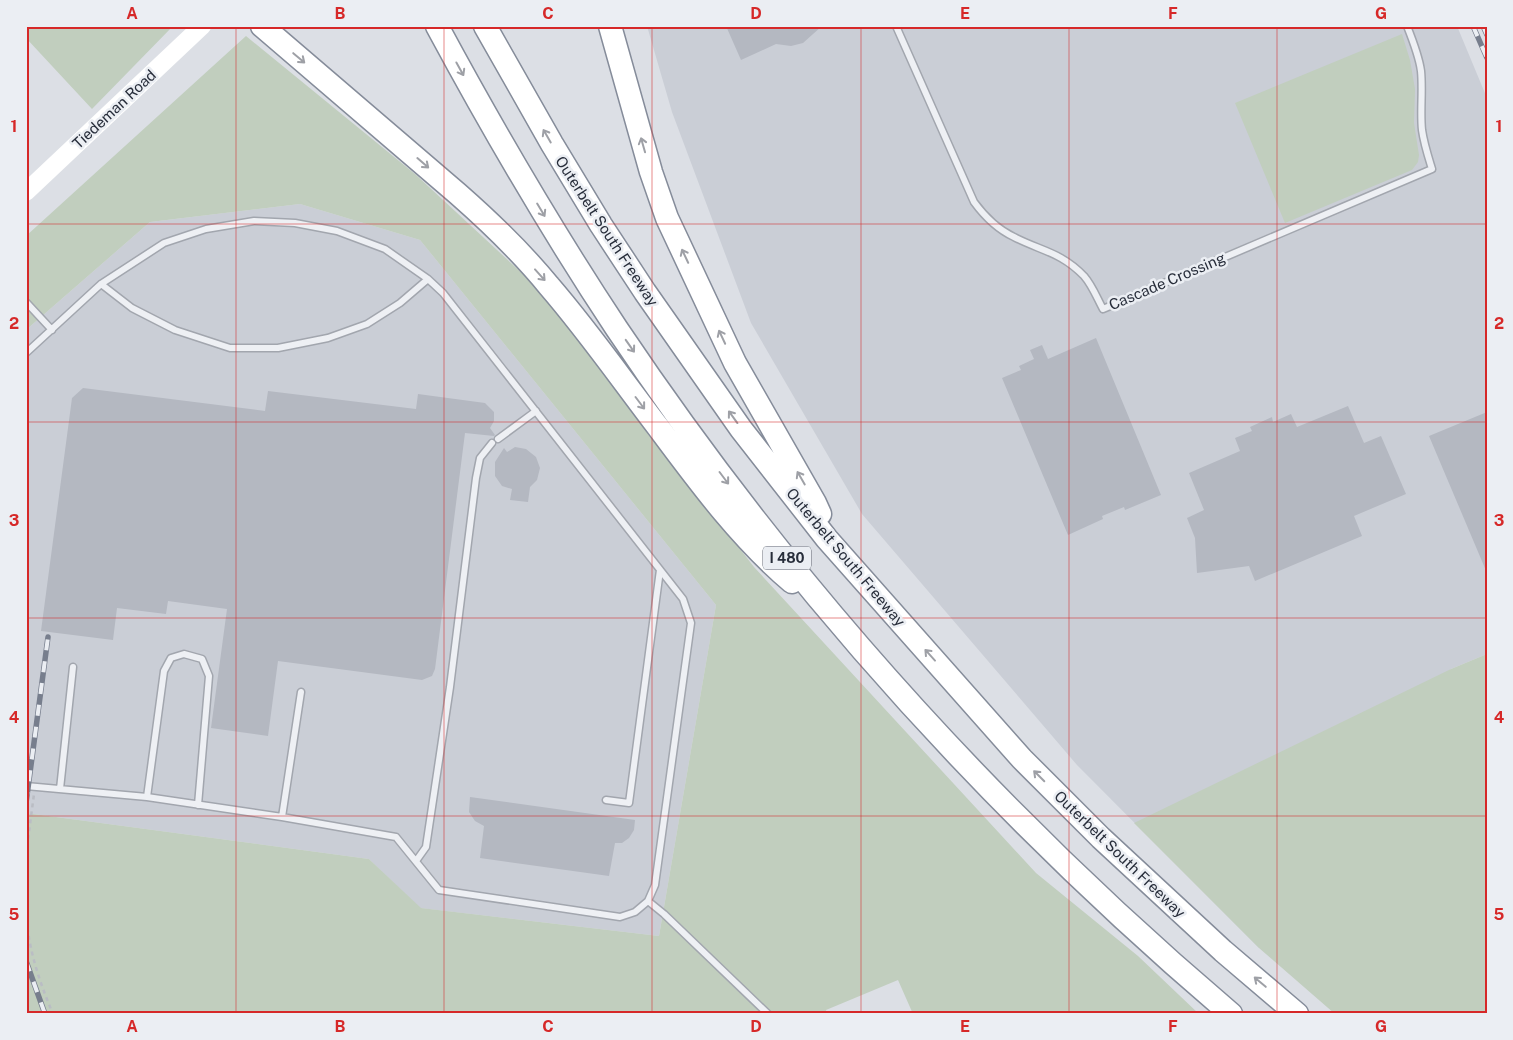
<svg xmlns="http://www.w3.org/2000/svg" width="1513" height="1040" font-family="'Public Sans',sans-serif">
<rect width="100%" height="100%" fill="#dcdfe5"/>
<path fill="#caced6" d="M647 26H1457L1487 98V654L1451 669 1259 948 1077 765 862 514 751 323 672 112Z
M300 204 420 240 716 605 659 936 420 908 369 859 26 813V330L150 222Z"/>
<path fill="#c1cebe" d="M26 26H173L92 109 26 38Z
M1402 34 1410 60 1415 89 1414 123 1419 155 1418 162 1412 170 1285 223 1235 103Z
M246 36 415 174 537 287 754 567 1036 873 1138 956 1199 1014H913L898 980 826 1010 827 1014H26V813L369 859 421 908 659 936 716 605 420 240 300 204 150 222 26 330V236Z
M1487 654V1014H1335L1259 948 1134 823 1451 669Z"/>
<path fill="#b4b8c1" d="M726 26H822L803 43 791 46 776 44 741 60Z
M1096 338 1161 495 1125 510 1124 507 1102 516 1103 519 1068 535 1002 378 1021 370 1019 366 1034 359 1030 350 1042 345 1048 359Z
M83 388 265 411 268 391 416 409 418 394 485 403 494 412V421L490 428 495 435 494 436 465 433 435 669 432 676 422 680 278 661 268 736 211 728 227 609 168 601 166 614 117 608 113 640 41 631 72 398Z
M1348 406 1364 443 1381 436 1406 494 1354 516 1362 536 1255 581 1249 566 1197 573 1195 538 1187 518 1204 510 1189 473 1240 451 1235 438 1252 431 1250 427 1272 417 1273 422 1291 414 1297 427Z
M1487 412V573L1429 436Z
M515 447 526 449 536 457 540 468 537 480 530 487 528 502 510 500 512 489 502 486 495 476V462L504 448 507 452Z
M470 797 635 820 634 830 629 838 622 843H615L609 876 480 858 484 826 475 821 469 812Z"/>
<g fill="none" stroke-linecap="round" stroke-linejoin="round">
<g stroke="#a2a6ae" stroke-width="9">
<path id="lane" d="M896 26 974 202C985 217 997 229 1014 237 1041 251 1061 252 1084 276 1092 285 1097 298 1103 309L1432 169C1428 156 1424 144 1422 130 1420 111 1423 91 1421 71 1419 56 1413 41 1407 26
M101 284 132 308 175 330 230 348H278L328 338 367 324 400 303 428 279
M26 302 52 330
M26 353 101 284 164 243 206 229 254 221 295 223 337 231 385 249 428 279 443 293 683 599 691 623 655 885 648 901 635 912 620 917 439 890 396 837 282 817 147 797 26 786
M498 439 536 411
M60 789 73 667
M147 797 164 671 171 658 184 654 202 659 209 676 198 805
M606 800 629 803 660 570
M282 817 301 692
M416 861 426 847 450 687 476 478 480 458 492 443
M648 901 664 914 768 1014"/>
</g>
<g stroke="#858c9a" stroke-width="25">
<path id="highway" d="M262 26 458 194C491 223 522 253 549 286 588 331 622 380 658 427 699 482 740 538 792 582
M437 26C493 130 552 231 617 329 788 584 997 815 1231 1014
M485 26 552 144 601 225 645 292 741 429 827 539 1022 759 1101 838 1223 951 1297 1014
M610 26 651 172 667 218 735 363 815 503 820 514"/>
</g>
<path stroke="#babdc4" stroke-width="2.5" stroke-dasharray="4 4" stroke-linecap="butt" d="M26 855 34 794
M26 912C28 948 39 981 53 1014"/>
<use href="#lane" stroke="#eef0f4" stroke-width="6"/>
<path stroke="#fff" stroke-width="18" d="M26 192 202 26"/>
<use href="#highway" stroke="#fff" stroke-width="22"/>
<g stroke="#777e8d" stroke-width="5.5">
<path id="rail" d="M1473 26 1487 58
M1483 26 1487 35
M26 803 48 637
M26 961 45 1014"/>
</g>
<use href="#rail" stroke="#ebeef3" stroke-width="4" stroke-dasharray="11" stroke-linecap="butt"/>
</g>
<defs><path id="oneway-shaft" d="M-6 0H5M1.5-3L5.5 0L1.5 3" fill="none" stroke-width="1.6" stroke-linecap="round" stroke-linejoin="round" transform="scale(1.25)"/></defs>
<g stroke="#9ea0a6">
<use href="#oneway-shaft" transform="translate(299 58) rotate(40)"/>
<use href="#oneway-shaft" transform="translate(460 69) rotate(61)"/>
<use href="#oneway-shaft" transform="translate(547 136) rotate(-120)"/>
<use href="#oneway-shaft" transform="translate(643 145) rotate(-106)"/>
<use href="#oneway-shaft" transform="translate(423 163) rotate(41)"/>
<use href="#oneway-shaft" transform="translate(541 210) rotate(59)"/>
<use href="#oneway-shaft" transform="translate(685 256) rotate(-115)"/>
<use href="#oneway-shaft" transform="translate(540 275) rotate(48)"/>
<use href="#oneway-shaft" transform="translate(722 337) rotate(-115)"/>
<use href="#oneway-shaft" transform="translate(630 346) rotate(55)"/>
<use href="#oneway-shaft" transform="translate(640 403) rotate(53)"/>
<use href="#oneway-shaft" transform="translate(733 417) rotate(-126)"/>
<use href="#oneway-shaft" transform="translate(724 478) rotate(53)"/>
<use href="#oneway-shaft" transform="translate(801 478) rotate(-120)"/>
<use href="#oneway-shaft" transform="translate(930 655) rotate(-132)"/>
<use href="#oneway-shaft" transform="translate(1039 776) rotate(-135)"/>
<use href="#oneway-shaft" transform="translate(1260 982) rotate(-140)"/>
</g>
<path fill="none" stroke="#d62828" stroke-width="1" stroke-opacity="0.55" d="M236 26V1014M444 26V1014M652 26V1014M861 26V1014M1069 26V1014M1277 26V1014M26 224H1487M26 422H1487M26 618H1487M26 816H1487"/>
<g text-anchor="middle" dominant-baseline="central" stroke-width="5" stroke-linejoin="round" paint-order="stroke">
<rect fill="#ebeef3" stroke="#626772" stroke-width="1" x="763" y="546.5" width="48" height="23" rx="4"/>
<g font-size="14" font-weight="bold" fill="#272d3a">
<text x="787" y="558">I 480</text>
</g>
<g font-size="15" fill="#272d3a" stroke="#ebeef3">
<text transform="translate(114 109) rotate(-43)">Tiedeman Road</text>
<text transform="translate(607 231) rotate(57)">Outerbelt South Freeway</text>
<text transform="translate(1167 281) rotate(-23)">Cascade Crossing</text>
<text transform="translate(846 557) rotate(50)">Outerbelt South Freeway</text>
<text transform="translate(1120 854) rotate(44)">Outerbelt South Freeway</text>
</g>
</g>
<rect width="1513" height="1040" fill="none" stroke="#ebeef3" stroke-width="55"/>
<rect x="28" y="28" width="1458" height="984" fill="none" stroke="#d62828" stroke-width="2"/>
<g font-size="16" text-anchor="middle" font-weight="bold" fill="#d62828">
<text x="132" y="19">A</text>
<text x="340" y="19">B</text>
<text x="548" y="19">C</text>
<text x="756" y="19">D</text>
<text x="965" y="19">E</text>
<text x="1173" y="19">F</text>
<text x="1381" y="19">G</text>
<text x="14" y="132">1</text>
<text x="1499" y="132">1</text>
<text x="14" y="329">2</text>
<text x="1499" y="329">2</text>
<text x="14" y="526">3</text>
<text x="1499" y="526">3</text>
<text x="14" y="723">4</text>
<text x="1499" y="723">4</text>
<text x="14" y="920">5</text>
<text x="1499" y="920">5</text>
<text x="132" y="1032">A</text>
<text x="340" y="1032">B</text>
<text x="548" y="1032">C</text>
<text x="756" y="1032">D</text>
<text x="965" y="1032">E</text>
<text x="1173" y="1032">F</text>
<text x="1381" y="1032">G</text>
</g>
</svg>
